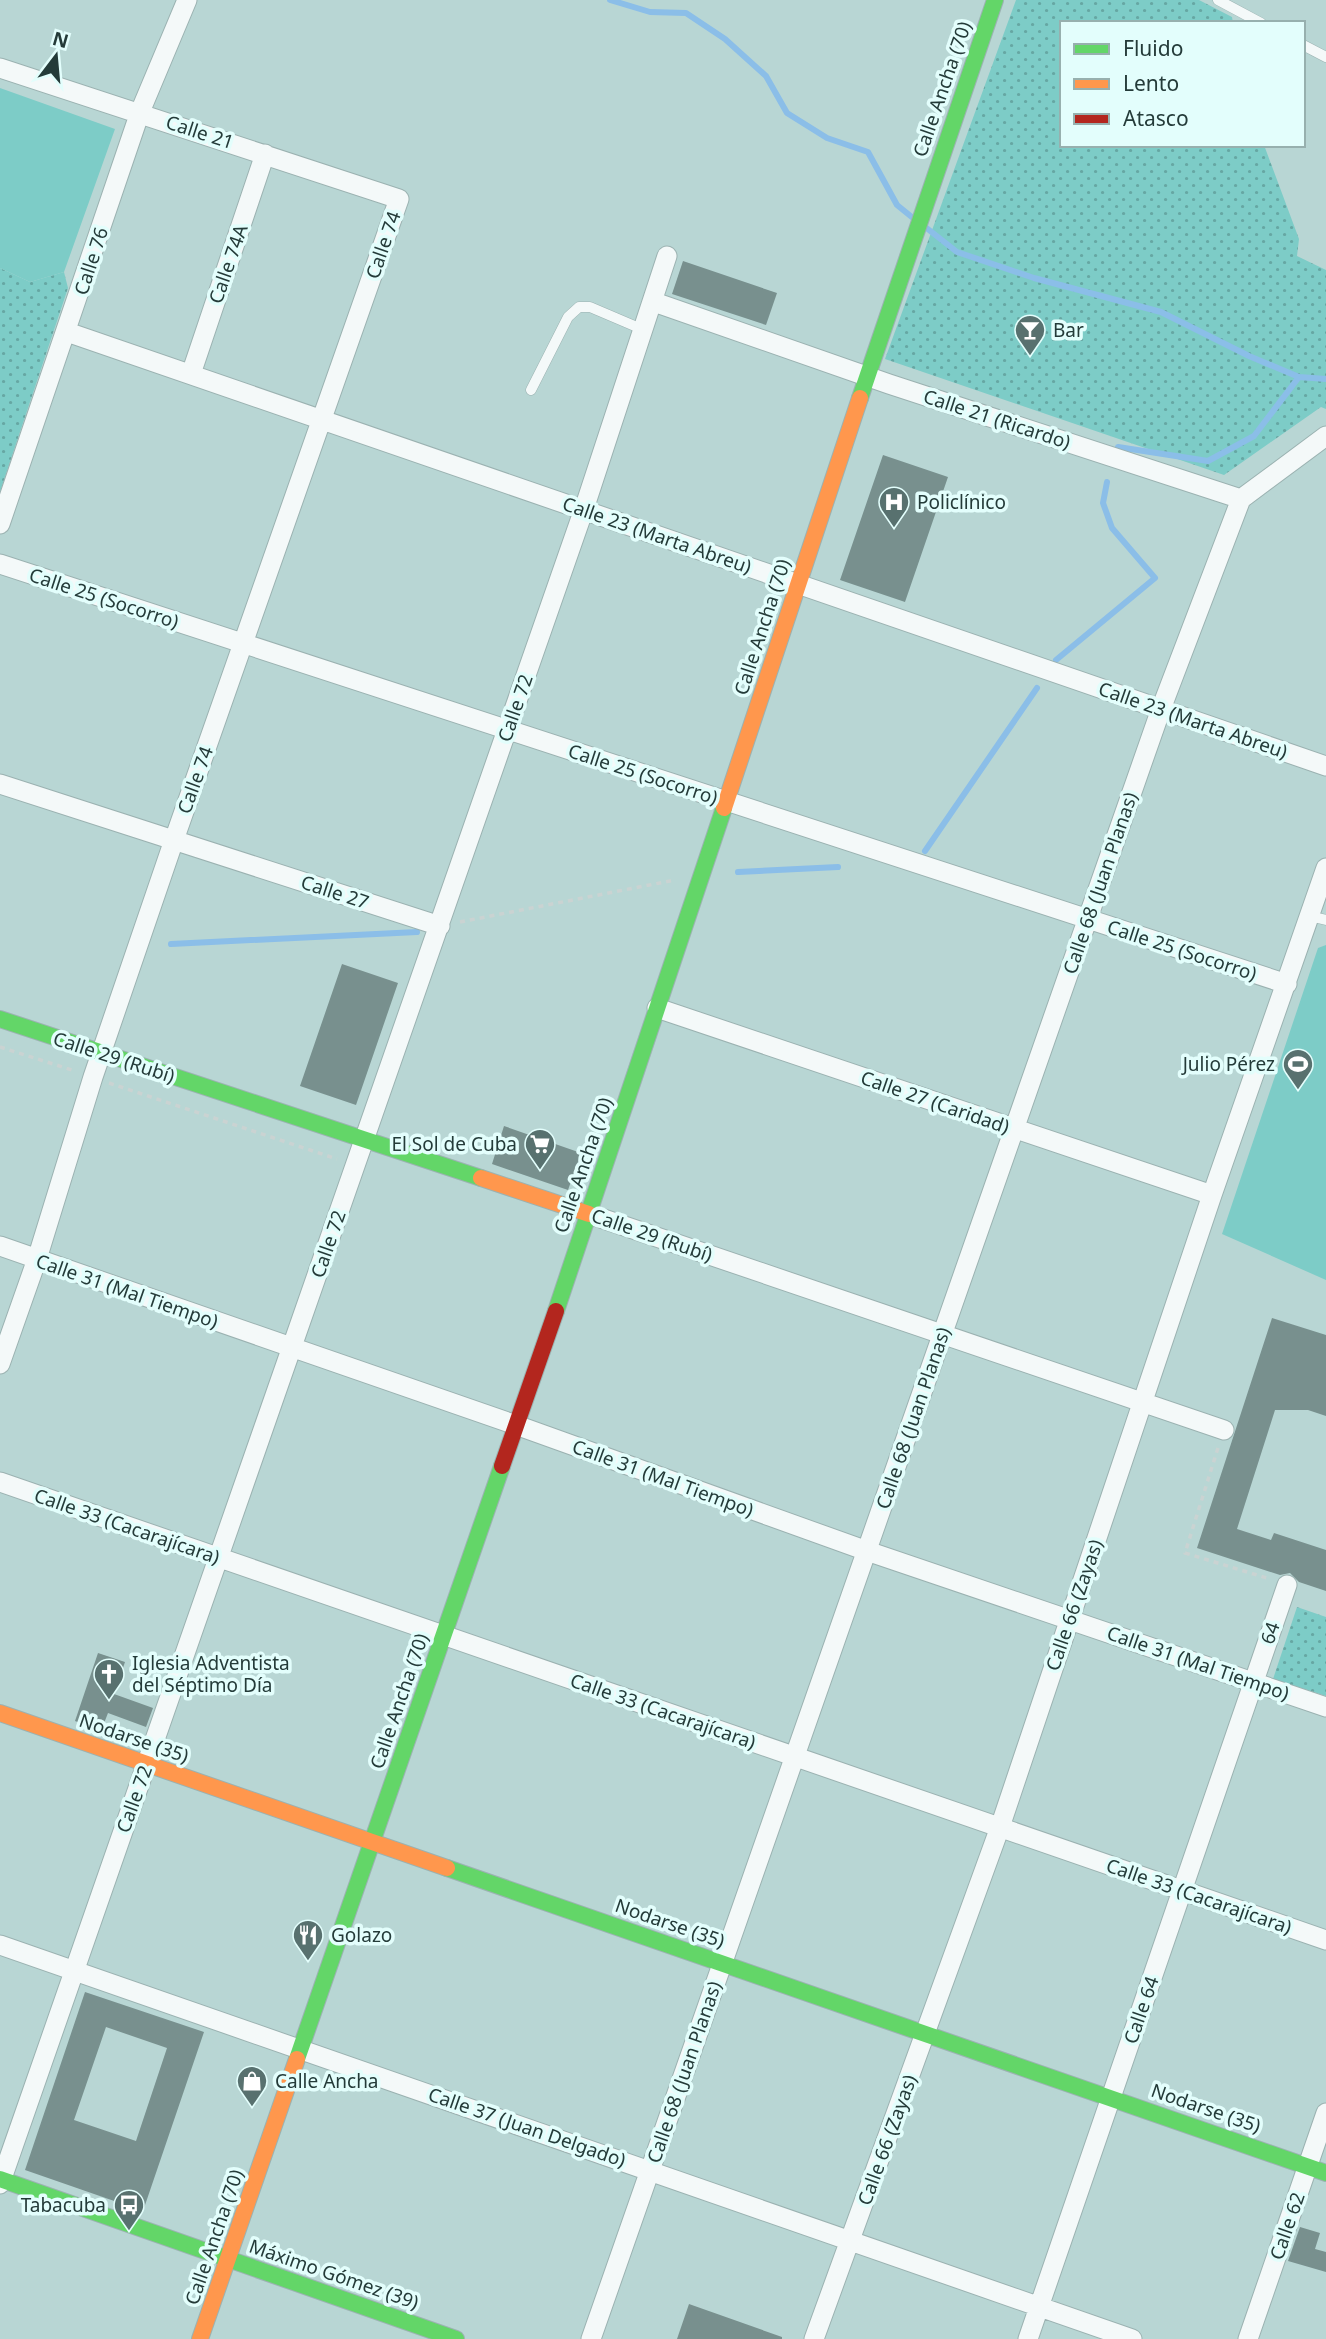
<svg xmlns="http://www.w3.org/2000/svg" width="1326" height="2339" font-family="'Noto Sans',sans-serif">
<defs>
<pattern id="grass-dots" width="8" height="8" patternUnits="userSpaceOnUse" patternTransform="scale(1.75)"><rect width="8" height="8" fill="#7dccc7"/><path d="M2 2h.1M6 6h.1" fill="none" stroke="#66a7a3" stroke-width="1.8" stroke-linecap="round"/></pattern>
</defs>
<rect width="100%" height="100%" fill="#b8d6d4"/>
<path fill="url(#grass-dots)" d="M1016 0H1199L1232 17 1233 23H1062V145H1264L1299 239 1297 256 1326 270V409L1321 407 1224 475 885 359Z
M0 268 30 282 64 272 68 288 0 492Z
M1297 1607 1326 1617V1696L1273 1679Z"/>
<path fill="#7dccc7" d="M0 88 115 129 64 272 30 282 0 268Z
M1326 945V1280L1222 1234 1318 948Z"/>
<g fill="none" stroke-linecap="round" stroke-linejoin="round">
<path stroke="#8bbee8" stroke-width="6" d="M610 0 650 12 686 13 725 39 766 76 787 113 827 138 868 152 897 205 913 218
M924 226 957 252 1034 278 1161 312 1249 356 1299 377 1326 379
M1118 447 1208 461 1254 436 1299 377
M1056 660 1155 578 1112 528 1103 503 1107 482
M925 851 1037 688
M738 872 838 867
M171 944 417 932"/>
</g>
<path fill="#78908e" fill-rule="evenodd" d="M683 261 777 293 766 325 672 294Z
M883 455 948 477 905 602 840 580Z
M342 964 398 983 356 1105 300 1086Z
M504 1126 581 1153 568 1190 492 1164Z
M1272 1318 1326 1335V1416L1308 1410H1275L1237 1529 1271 1540 1274 1533 1326 1550V1591L1299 1582 1290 1573 1280 1575 1197 1548Z
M98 1653 125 1662 114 1694 153 1708 146 1727 108 1713 101 1731 75 1721Z
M85 1992 204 2032 143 2211 25 2170ZM106 2027 167 2048 136 2141 74 2120Z
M1300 2227 1320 2233 1315 2249 1326 2252V2272L1288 2261Z
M689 2304 782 2337V2339H677Z"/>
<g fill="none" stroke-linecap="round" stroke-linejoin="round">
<g stroke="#9bb2b1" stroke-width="11">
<path id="lane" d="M1218 0 1261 23
M1303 45 1326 57
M531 390 568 317 579 307H590L644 330
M1309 916 1326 920"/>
</g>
<g stroke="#9bb2b1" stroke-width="21">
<path id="street" d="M0 68 399 199 174 840 93 1077 37 1259 0 1364
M654 302 889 384 1241 499 1326 436
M67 332 1326 766
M191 374 265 154
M0 524 140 112 187 0
M0 564 1287 984
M0 784 440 926
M657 1008 1212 1195
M589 1214 1224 1430
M0 1246 516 1425 867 1551 1326 1707
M0 1482 1326 1940
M0 1945 1132 2339
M0 2184 584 509 667 256
M591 2339 1161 709 1241 499
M814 2339 1000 1827 1212 1195 1326 868
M1028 2339 1287 1585
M1248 2339 1326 2113"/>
</g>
<g stroke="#9bb2b1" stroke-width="18">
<path id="fast" d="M860 398 995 0
M0 1019 481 1178
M556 1311 724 808
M447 1868 1326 2173
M297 2059 502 1466
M0 2179 456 2339"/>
</g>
<g stroke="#9bb2b1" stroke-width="18">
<path id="slow" d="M724 808 860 398
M481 1178 589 1214
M0 1713 447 1868
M200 2339 297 2059"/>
</g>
<g stroke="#9bb2b1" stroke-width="18">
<path id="jam" d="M502 1466 556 1311"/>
</g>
<path stroke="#cad3d2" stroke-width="3.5" stroke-dasharray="5 5" stroke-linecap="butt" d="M460 922 675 880
M0 1047 75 1071
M109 1083 337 1159
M1218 1448 1185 1553 1270 1579"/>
<use href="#lane" stroke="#f4f9f9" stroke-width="10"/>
<use href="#street" stroke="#f4f9f9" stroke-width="19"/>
<use href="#fast" stroke="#63d668" stroke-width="16"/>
<use href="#slow" stroke="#ff974d" stroke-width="16"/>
<use href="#jam" stroke="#b3261e" stroke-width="16"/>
</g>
<defs>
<g id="bar-pin" transform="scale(1.575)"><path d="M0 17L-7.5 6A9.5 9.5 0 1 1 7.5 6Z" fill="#58716f" stroke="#e3fefc"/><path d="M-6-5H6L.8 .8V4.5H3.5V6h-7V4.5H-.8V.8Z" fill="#fff"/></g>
<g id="hospital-pin" transform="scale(1.575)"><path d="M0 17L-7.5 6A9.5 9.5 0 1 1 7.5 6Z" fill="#58716f" stroke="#e3fefc"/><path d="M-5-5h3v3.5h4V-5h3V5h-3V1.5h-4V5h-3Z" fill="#fff"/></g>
<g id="stadium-pin" transform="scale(1.575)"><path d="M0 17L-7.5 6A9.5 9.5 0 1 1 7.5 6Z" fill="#58716f" stroke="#e3fefc"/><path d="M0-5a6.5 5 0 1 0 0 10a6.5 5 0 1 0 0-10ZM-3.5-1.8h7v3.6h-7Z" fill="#fff"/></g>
<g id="supermarket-pin" transform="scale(1.575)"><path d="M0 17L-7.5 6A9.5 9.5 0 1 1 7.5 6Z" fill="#58716f" stroke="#e3fefc"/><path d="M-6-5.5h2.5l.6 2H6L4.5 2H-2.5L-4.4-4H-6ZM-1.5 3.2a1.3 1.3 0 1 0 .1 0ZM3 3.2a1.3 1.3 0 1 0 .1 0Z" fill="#fff"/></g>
<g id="church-pin" transform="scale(1.575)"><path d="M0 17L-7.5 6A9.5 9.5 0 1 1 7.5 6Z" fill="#58716f" stroke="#e3fefc"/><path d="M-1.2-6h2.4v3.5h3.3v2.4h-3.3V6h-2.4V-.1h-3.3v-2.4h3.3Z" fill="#fff"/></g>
<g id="restaurant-pin" transform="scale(1.575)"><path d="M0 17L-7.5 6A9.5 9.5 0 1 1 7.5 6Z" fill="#58716f" stroke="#e3fefc"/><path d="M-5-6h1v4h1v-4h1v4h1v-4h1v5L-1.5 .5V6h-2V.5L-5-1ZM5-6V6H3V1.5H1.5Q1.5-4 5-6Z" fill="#fff"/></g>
<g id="shop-pin" transform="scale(1.575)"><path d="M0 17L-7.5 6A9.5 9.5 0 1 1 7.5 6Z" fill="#58716f" stroke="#e3fefc"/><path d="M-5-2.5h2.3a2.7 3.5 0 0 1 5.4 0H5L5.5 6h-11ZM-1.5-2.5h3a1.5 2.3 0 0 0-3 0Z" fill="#fff"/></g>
<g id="bus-pin" transform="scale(1.575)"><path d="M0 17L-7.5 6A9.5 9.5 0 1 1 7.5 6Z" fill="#58716f" stroke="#e3fefc"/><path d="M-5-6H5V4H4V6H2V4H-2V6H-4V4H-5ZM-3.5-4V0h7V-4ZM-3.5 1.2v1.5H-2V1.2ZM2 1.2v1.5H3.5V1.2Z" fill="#fff"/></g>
</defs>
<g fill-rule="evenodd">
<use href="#bar-pin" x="1030" y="330"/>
<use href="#hospital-pin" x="894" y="502"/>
<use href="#stadium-pin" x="1298" y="1064"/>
<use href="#supermarket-pin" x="540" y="1144"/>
<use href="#church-pin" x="109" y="1674"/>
<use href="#restaurant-pin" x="308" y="1935"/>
<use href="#shop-pin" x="252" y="2081"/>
<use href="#bus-pin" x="129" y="2205"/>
</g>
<g text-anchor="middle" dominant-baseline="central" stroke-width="7" stroke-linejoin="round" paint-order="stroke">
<g font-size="19" fill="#243b39" stroke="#e3fefc">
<text transform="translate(942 89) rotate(-71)">Calle Ancha (70)</text>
<text transform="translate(200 132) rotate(18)">Calle 21</text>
<text transform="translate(383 245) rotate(-71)">Calle 74</text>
<text transform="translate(91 261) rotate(-72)">Calle 76</text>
<text transform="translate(228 264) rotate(-71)">Calle 74A</text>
<text transform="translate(997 419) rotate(18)">Calle 21 (Ricardo)</text>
<text transform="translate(657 535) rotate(19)">Calle 23 (Marta Abreu)</text>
<text transform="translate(104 598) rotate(18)">Calle 25 (Socorro)</text>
<text transform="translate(762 627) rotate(-72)">Calle Ancha (70)</text>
<text transform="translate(515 708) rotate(-71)">Calle 72</text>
<text transform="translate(1193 720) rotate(19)">Calle 23 (Marta Abreu)</text>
<text transform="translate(643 774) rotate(18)">Calle 25 (Socorro)</text>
<text transform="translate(195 780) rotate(-70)">Calle 74</text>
<text transform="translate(1100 883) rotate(-71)">Calle 68 (Juan Planas)</text>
<text transform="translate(335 892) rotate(18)">Calle 27</text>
<text transform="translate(1182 950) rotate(18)">Calle 25 (Socorro)</text>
<text transform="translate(114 1057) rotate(18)">Calle 29 (Rubí)</text>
<text transform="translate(935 1102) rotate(19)">Calle 27 (Caridad)</text>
<text transform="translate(583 1165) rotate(-71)">Calle Ancha (70)</text>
<text transform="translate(652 1235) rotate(19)">Calle 29 (Rubí)</text>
<text transform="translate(328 1244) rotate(-71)">Calle 72</text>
<text transform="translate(127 1291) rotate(19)">Calle 31 (Mal Tiempo)</text>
<text transform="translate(913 1418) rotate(-71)">Calle 68 (Juan Planas)</text>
<text transform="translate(663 1478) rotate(20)">Calle 31 (Mal Tiempo)</text>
<text transform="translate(127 1526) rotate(19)">Calle 33 (Cacarajícara)</text>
<text transform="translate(1074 1605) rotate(-71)">Calle 66 (Zayas)</text>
<text transform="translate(1270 1633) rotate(-71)">64</text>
<text transform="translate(1198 1663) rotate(19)">Calle 31 (Mal Tiempo)</text>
<text transform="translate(399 1701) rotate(-71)">Calle Ancha (70)</text>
<text transform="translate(663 1711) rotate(19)">Calle 33 (Cacarajícara)</text>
<text transform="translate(134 1738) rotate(19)">Nodarse (35)</text>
<text transform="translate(134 1799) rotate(-70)">Calle 72</text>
<text transform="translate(1199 1896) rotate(19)">Calle 33 (Cacarajícara)</text>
<text transform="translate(670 1923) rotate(19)">Nodarse (35)</text>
<text transform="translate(1141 2010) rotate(-71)">Calle 64</text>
<text transform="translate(684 2072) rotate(-71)">Calle 68 (Juan Planas)</text>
<text transform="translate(1206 2108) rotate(19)">Nodarse (35)</text>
<text transform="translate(527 2127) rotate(19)">Calle 37 (Juan Delgado)</text>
<text transform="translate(887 2140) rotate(-70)">Calle 66 (Zayas)</text>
<text transform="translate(1287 2226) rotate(-71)">Calle 62</text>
<text transform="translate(214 2237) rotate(-71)">Calle Ancha (70)</text>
<text transform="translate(334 2274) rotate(19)">Máximo Gómez (39)</text>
</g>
<g font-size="19" fill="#243b39" stroke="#e3fefc" text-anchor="start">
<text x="1053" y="330">Bar</text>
<text x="917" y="502">Policlínico</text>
<text x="1275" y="1064" text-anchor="end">Julio Pérez</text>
<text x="517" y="1144" text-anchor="end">El Sol de Cuba</text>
<text x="132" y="1663">Iglesia Adventista<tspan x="132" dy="22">del Séptimo Día</tspan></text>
<text x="331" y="1935">Golazo</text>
<text x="275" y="2081">Calle Ancha</text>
<text x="106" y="2205" text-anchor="end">Tabacuba</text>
</g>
</g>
<rect x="1060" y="21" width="245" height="126" fill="#e3fefc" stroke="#97b0ae" stroke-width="2"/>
<rect x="1074" y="44" width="35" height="10" fill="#63d668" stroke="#97b0ae" stroke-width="2"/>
<text x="1123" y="56" font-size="21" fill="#243b39">Fluido</text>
<rect x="1074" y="79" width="35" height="10" fill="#ff974d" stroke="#97b0ae" stroke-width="2"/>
<text x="1123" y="91" font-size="21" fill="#243b39">Lento</text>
<rect x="1074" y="114" width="35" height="10" fill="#b3261e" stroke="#97b0ae" stroke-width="2"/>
<text x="1123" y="126" font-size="21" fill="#243b39">Atasco</text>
<g transform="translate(56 56) rotate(16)" stroke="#e3fefc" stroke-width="5" paint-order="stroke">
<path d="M0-5L12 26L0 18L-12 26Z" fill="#243b39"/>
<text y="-10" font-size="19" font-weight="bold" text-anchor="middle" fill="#243b39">N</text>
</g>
</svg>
